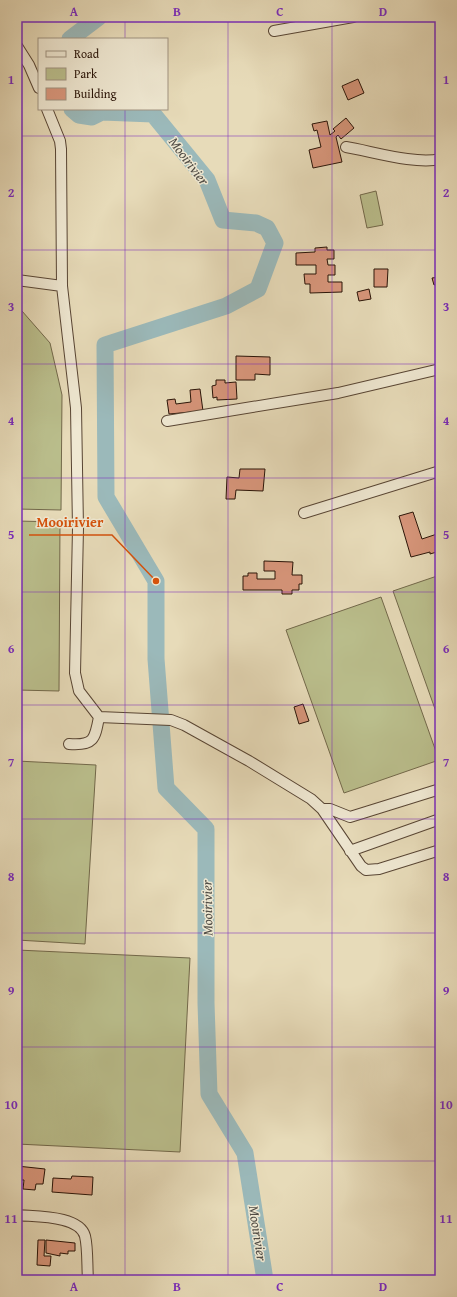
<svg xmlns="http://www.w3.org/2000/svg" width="457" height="1297" font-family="'Gentium Book Plus',serif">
<rect width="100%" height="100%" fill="#e7dbb9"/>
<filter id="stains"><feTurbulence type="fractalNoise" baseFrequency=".005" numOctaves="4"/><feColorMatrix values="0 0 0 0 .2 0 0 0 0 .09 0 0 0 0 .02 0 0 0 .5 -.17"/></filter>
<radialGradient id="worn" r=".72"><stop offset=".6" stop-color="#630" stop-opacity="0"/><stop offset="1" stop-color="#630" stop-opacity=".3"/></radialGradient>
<path fill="#babe8c" stroke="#72684a" d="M376 191 383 225 367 228 360 195Z
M17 309 22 311 50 343 62 395 61 510 17 509Z
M17 521 60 522 59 691 17 690Z
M440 575V723L393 591Z
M381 597 439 760 344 793 286 630Z
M17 761 96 765 85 944 17 940Z
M17 950 190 958 180 1152 17 1144Z"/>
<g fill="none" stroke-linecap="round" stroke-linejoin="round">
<path stroke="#9bb9ba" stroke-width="17" d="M70 39 99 17
M72 109 79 115 92 117 102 112 153 114 207 180 223 220 256 223 267 228 275 243 258 289 226 306 105 345 106 497 156 581V659L166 788 206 829V1003L209 1094 245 1153 265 1280"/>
</g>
<path fill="#d8967b" stroke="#291307" d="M358 79 364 93 348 100 342 86Z
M346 118 354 128 341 139 338 135 336 137 342 162 313 168 309 150 321 147 317 130 314 131 312 124 327 121 330 135 335 131 333 129Z
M327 247V250H334V259H327L328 265H335V275H328V282H342V292L310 293V284H305L304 274H316V265H296V253L315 252V248Z
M374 269H388L387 287H374Z
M440 277V283L434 285 432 278Z
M369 289 371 299 359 301 357 292Z
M236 356 270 357V375L255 374V380H236Z
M216 380H225V383L236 382 237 399 217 400V397L213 398 212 386 216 385Z
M200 389 203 411 169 414 167 400 175 399 176 404 191 402 190 390Z
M240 469H265L263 491 236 490 235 499H226L227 477 239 478Z
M413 512 422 539 440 533V551L430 554V552L411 557 399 516Z
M264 561 293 562 292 575H302V584H299V590H292V594H282V590H243V576H248V573H257V579H275V571H264Z
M303 704 309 721 299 724 294 707Z
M17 1166 45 1169 43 1184H36L35 1190 23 1189 24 1180H18L17 1187Z
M72 1176 93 1177 92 1195 52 1192 53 1178 71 1179Z
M17 1240H19V1244H21L20 1253H18L17 1259Z
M38 1240H45L44 1256H51L50 1266 37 1265Z
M46 1240 75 1243V1251H68V1254L60 1253V1256L46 1253Z"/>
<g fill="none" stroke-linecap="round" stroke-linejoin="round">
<g stroke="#584534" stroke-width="12">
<path id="minor" d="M274 31 353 17
M17 46 29 65 39 88
M47 109 60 141 61 149 62 286 76 408 78 528 75 673 79 691 99 717
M346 147C371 151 416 165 440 159
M17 280 62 286
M167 421 338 393 440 369
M304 513 440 471
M69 744C94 746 95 739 99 717L171 720 184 725 249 761 311 799 322 809 361 866 366 870 379 869 440 850
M322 809H330L350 817 440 789
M350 851 440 819
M17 1215C35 1217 79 1215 85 1236 88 1248 87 1267 88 1280"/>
</g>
<use href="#minor" stroke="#efe8d2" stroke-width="10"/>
</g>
<path fill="none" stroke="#7b2cbf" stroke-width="1" stroke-opacity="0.55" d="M125 17V39M228 17V1280M332 17V1280M125 109V1280M17 136H440M17 250H440M17 364H440M17 478H440M17 592H440M17 705H440M17 819H440M17 933H440M17 1047H440M17 1161H440"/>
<g text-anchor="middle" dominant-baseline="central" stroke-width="3" stroke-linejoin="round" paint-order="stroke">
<g font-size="14" font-style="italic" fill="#514d46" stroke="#efe8d2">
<text transform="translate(189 161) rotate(53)">Mooirivier</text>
<text transform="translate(207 908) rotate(-91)">Mooirivier</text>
<text transform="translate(258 1233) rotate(81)">Mooirivier</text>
</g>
</g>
<path fill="none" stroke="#d5520c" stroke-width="1.5" d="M156 581L112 535H29"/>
<circle fill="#d5520c" stroke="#efe8d2" stroke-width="1.5" cx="156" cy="581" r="4"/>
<g font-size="14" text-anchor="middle" font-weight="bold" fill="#d5520c" stroke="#efe8d2" stroke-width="3" stroke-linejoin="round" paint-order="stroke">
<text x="70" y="527">Mooirivier</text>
</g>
<rect width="457" height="1297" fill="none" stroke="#e7dbb9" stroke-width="44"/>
<rect x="38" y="38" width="130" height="72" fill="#efe8d2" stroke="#a09381"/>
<rect x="46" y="51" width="20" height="6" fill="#efe8d2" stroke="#a09381"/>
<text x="74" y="58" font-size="12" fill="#291307">Road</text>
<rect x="46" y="68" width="20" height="12" fill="#babe8c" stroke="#a09381"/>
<text x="74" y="78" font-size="12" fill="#291307">Park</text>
<rect x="46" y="88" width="20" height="12" fill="#d8967b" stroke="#a09381"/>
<text x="74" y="98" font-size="12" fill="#291307">Building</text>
<rect x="22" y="22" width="413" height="1253" fill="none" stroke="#7b2cbf" stroke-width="1.5"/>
<g font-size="13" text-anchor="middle" font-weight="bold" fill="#7b2cbf">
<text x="74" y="16">A</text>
<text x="177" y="16">B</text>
<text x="280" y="16">C</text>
<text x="383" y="16">D</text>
<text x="11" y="84">1</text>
<text x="446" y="84">1</text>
<text x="11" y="197">2</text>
<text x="446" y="197">2</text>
<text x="11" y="311">3</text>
<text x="446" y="311">3</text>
<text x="11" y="425">4</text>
<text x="446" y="425">4</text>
<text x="11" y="539">5</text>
<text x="446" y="539">5</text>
<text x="11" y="653">6</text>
<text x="446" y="653">6</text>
<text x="11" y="767">7</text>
<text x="446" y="767">7</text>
<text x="11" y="881">8</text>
<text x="446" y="881">8</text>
<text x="11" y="995">9</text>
<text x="446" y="995">9</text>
<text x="11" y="1109">10</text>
<text x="446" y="1109">10</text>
<text x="11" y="1223">11</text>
<text x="446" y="1223">11</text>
<text x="74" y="1291">A</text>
<text x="177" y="1291">B</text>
<text x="280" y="1291">C</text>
<text x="383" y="1291">D</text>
</g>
<rect width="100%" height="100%" filter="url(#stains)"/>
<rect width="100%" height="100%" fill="url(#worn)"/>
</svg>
